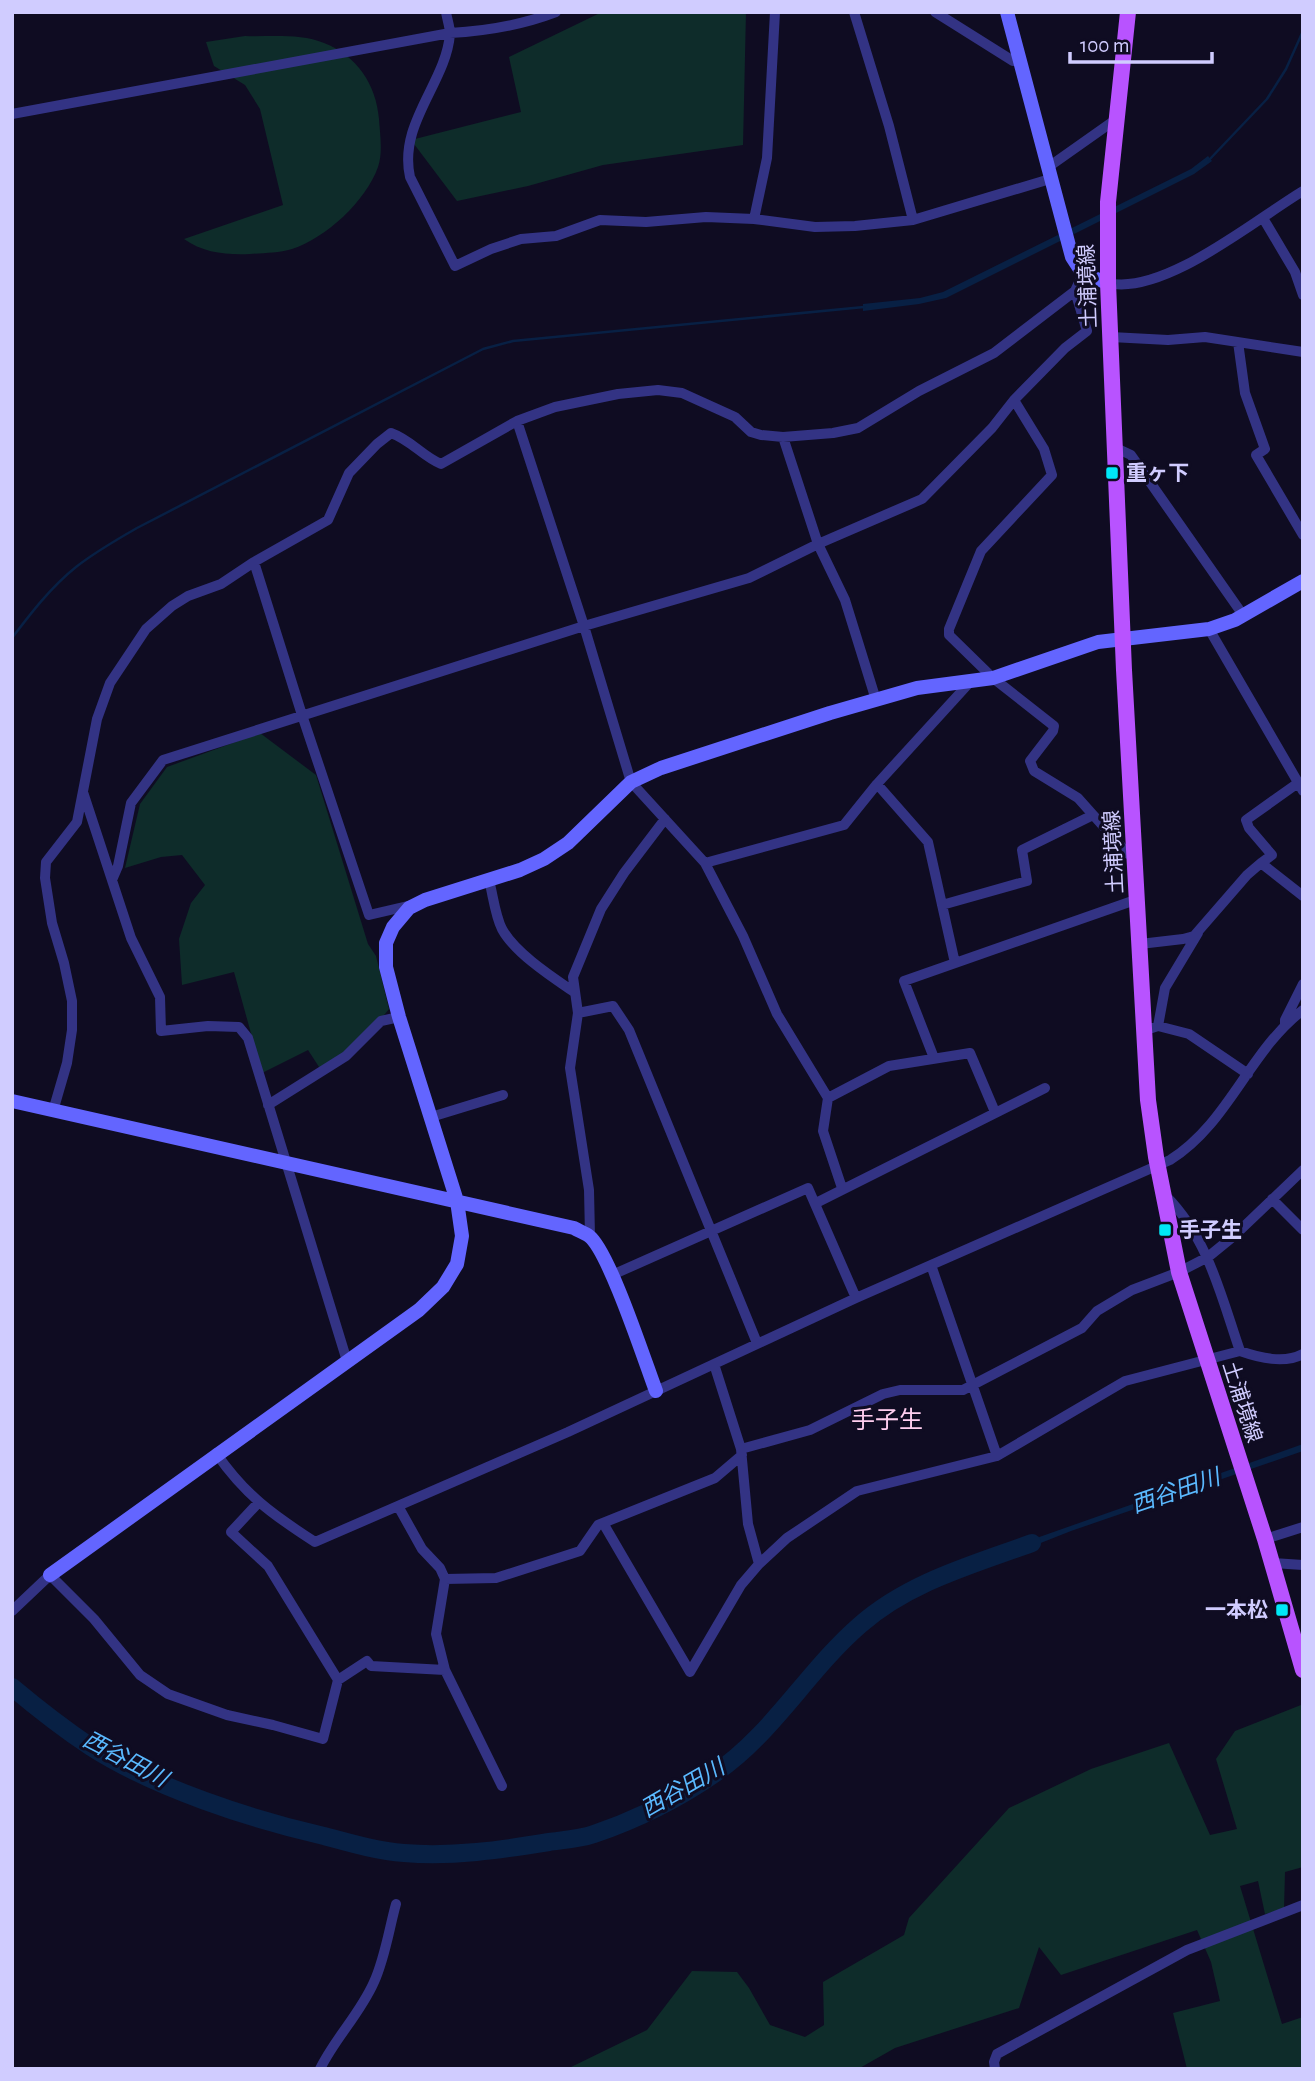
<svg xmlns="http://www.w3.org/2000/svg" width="1315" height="2081" font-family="'Alegreya Sans','Noto Sans JP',sans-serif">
<rect width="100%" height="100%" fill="#0f0c22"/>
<path fill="#0e2c2a" d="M602 12H746L743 145 603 165 528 186 457 201 411 140 521 112 509 57Z
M245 36C269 37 300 33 324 43 357 56 376 84 379 119 380 134 383 153 378 167 366 201 326 238 292 249 278 253 264 253 250 254 227 255 203 253 184 239L283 205 260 109 245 85 214 66 206 42Z
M260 733 316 775 368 944 376 956 389 1009 360 1045 321 1070 308 1050 262 1073 234 972 182 985 179 939 191 903 205 885 182 855 161 857 125 868 140 804 167 767Z
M1301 1705 1303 1867 1285 1872 1284 1909 1265 1914 1258 1881 1240 1886 1282 2024 1303 2017V2069H1187L1173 2013 1220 2001 1211 1962 1197 1930 1061 1975 1039 1947 1019 2008 895 2048 858 2069H567L647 2030 692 1971 737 1972 749 1988 770 2025 805 2037 824 2025 823 1982 904 1935 909 1918 1009 1808 1091 1769 1169 1743 1210 1835 1237 1829 1216 1759 1235 1731Z"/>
<path fill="#082044" d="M1208 156 1212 161 1194 174 946 298 919 304 863 311V304L920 298 943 292 1191 169Z
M1303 1444V1451L1071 1531 1013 1554 1011 1547Z"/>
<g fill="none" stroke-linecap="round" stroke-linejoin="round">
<path stroke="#082044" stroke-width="2.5" d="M1209 160 1267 99 1286 69 1303 31
M12 638C31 613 51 587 76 567 95 552 116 540 137 528L483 349 513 341 864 307"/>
<path stroke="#082044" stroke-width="18" d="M12 1687C37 1708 64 1729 91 1747 155 1788 250 1819 324 1836 350 1843 377 1851 404 1853 452 1857 501 1850 549 1842 563 1840 580 1839 594 1834 635 1820 678 1799 714 1774 773 1734 807 1671 860 1625 909 1582 972 1565 1032 1543"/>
<path stroke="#333384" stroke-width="10" d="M446 12C447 19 450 27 450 34 446 83 398 123 410 177L455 266 491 249 521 239 556 236 600 220 646 222 706 217 754 219 815 227 855 226 913 220 1050 179
M854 12 889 126 913 220
M935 12 1013 61 1019 60
M12 114 450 33C487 31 522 25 556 12
M1047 168 1115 120
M1263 218 1295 272 1303 295
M754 219 767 158 775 12
M1108 283C1164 296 1256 219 1303 191
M1111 337 1168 340 1205 337 1303 352
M1238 342 1245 393 1265 449 1256 455 1303 535
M1014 400 1044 449 1052 475 981 551 949 629V635L993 678 1054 726 1053 731 1030 761 1034 771 1078 798 1128 854H1135
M517 421 584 626 631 782 705 863 743 936 777 1014 828 1098 823 1131 842 1188
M783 437 818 544 845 600 876 700
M1116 448 1131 455 1243 615
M254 562 302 715 369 915 412 905
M1209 629 1303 791
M1298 783 1246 820 1249 828 1272 855 1261 863 1303 896
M877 784 928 842 955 963
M83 792 131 938 160 997 161 1031 208 1026 239 1027 248 1038 347 1361
M705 863 844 825 877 784 971 681
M112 880 118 866 131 803 163 760 584 626 749 578 818 544 922 499 992 428 1014 400 1065 348 1087 331 1075 291
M489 880C493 895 495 915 502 929 515 953 552 977 574 992
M942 905 1027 881 1022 850 1093 815
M1140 944 1183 939 1194 936 1247 875 1261 863
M578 1013 613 1006 629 1030 757 1343
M1285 1025V1020L1303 984
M1158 1026 1189 1034 1248 1074
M1143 1031 1158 1026 1165 988 1198 933
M934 1058 904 981 1138 899
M828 1098 889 1066 970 1053 995 1112
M268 1105 346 1056 381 1021 399 1017
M53 1111 67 1063 72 1030V1001L64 963 52 923 45 878 46 862 77 822 97 719 110 683 146 629 172 606 188 596 221 584 254 562 328 520 349 473 377 444 391 433C411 440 422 456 441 464L517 421 555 407 618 394 658 390 682 393 735 417 751 432 761 435 783 437 833 433 858 428 919 391 994 353 1075 291 1083 274
M431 1117 503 1095
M1166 1196C1208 1238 1221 1296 1240 1351
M1272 1199 1303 1230
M816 1203 1045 1088
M590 1236 589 1190 570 1068 578 1013 573 977 601 909 624 873 665 819
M931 1265 997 1456
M612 1275 808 1188 856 1298
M714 1364 741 1449 748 1524 759 1564
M741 1449 810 1430 883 1394 900 1390H963L1082 1328 1097 1311 1132 1290 1179 1272 1208 1257 1235 1235 1303 1170
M216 1453C245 1495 273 1515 315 1542L568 1432 856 1298 1170 1160C1229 1123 1249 1051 1303 1010
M259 1502 231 1532 268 1566 338 1680
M398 1506 422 1549 440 1568 445 1579 436 1634 445 1670 502 1786
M603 1523 690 1672 741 1585 759 1564 787 1538 857 1491 997 1456 1125 1381 1240 1351C1260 1358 1284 1364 1303 1354
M1265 1539 1303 1527
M1273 1563 1303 1565
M445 1579 496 1578 580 1551 598 1525 715 1478 742 1455
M12 1611 50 1575 94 1619 140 1675 168 1694 227 1715 273 1725 323 1739 338 1680 367 1661 371 1666 445 1670
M320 2069C335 2038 360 2014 374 1982 385 1958 389 1929 396 1904
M995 2069 994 2062 997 2054 1187 1950 1303 1905"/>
<path stroke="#6365ff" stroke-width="14" d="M1007 12 1072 257 1083 274 1108 283
M12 1101 574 1228C579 1231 585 1233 589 1236 609 1251 645 1362 656 1391
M50 1575 419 1310 443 1287 457 1264 462 1236 457 1201 399 1017 386 967V943L393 927 409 908 425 900 520 870 544 859 568 843 631 782 661 768 830 713 917 688 993 678 1098 642 1209 629 1235 620 1303 581"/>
<path stroke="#b853ff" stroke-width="16" d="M1128 12 1108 202V283L1124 670 1148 1100 1156 1157 1179 1272 1265 1539 1303 1670"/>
</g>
<g fill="#00e8f7" stroke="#0f0c22" stroke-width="2.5">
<rect x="1105" y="466" width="14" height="14" rx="3.5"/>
<rect x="1158" y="1223" width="14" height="14" rx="3.5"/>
<rect x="1275" y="1603" width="14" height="14" rx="3.5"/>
</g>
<g text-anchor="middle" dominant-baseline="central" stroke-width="6" stroke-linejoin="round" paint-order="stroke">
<g font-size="21" fill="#d0ccff" stroke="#0f0c22">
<text transform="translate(1088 286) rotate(-92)">土浦境線</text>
<text transform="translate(1114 852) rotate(-93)">土浦境線</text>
<text transform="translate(1242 1402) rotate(72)">土浦境線</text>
</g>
<g font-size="21" font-weight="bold" fill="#d0ccff" stroke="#0f0c22" text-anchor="start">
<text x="1126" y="473">重ヶ下</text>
<text x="1179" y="1230">手子生</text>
<text x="1268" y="1610" text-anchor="end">一本松</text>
</g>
<g font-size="23" font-style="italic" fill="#5ab9ff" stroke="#0f0c22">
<text transform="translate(1176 1492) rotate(-19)">西谷田川</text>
<text transform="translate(125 1760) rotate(28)">西谷田川</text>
<text transform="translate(683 1789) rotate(-30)">西谷田川</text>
</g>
<g font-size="24" fill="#ffceef" stroke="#0f0c22">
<text x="887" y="1421">手子生</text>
</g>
</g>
<rect width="1315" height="2081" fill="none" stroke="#d0ccff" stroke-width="28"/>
<path d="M1070 52v10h142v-10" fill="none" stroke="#d0ccff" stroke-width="3.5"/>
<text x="1080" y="52" font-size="21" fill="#d0ccff" stroke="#0f0c22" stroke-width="5" paint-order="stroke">100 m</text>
</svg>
